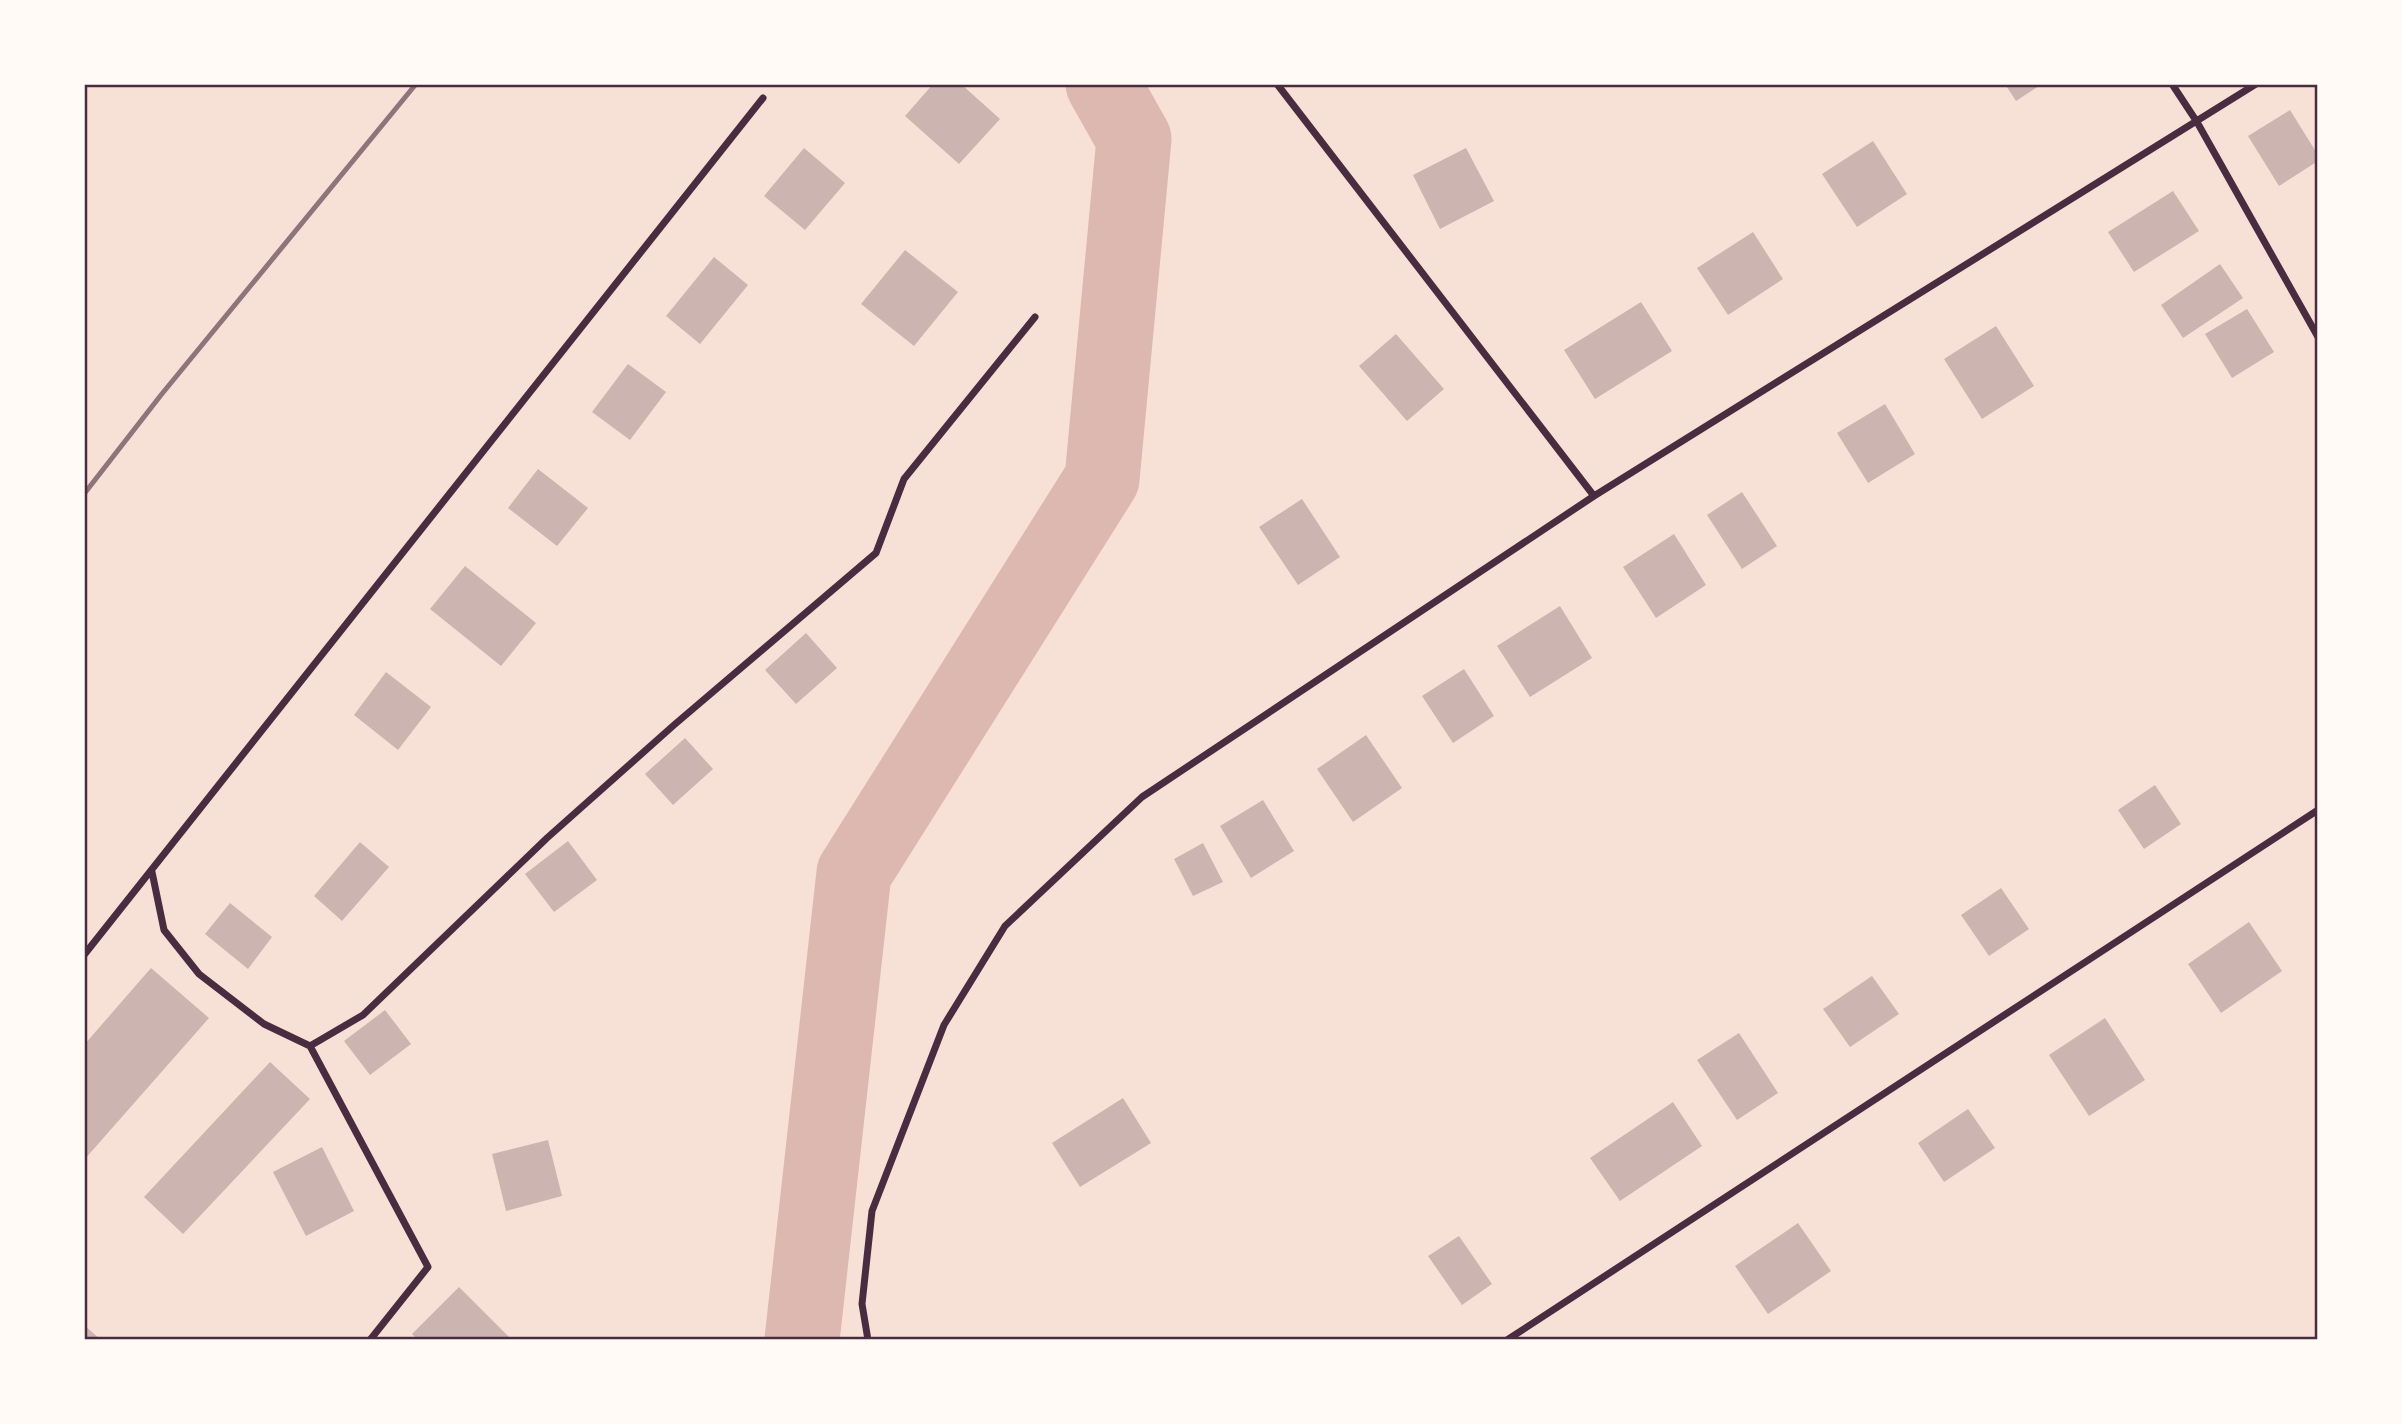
<svg xmlns="http://www.w3.org/2000/svg" width="2402" height="1424" font-family="'Exo 2',sans-serif">
<rect width="100%" height="100%" fill="#f7e1d7"/>
<g fill="none" stroke-linecap="round" stroke-linejoin="round">
<path stroke="#dcb8b0" stroke-width="75" d="M802 1340 854 873 1102 479 1134 139 1103 84"/>
</g>
<path fill="#ccb4b1" d="M933 84H961L1000 119 959 164 905 116Z
M2005 84H2042L2016 101Z
M2290 110 2318 155V161L2279 186 2248 136Z
M1873 141 1907 194 1857 227 1822 174Z
M804 148 845 183 805 230 764 196Z
M1466 148 1494 201 1440 229 1413 175Z
M2173 191 2199 231 2134 272 2108 232Z
M1753 232 1783 279 1728 315 1697 268Z
M905 250 958 292 914 346 861 304Z
M714 257 748 285 700 344 666 316Z
M2220 264 2243 298 2183 338 2161 305Z
M1641 302 1672 351 1595 399 1564 350Z
M2247 309 2274 352 2232 378 2205 334Z
M1996 326 2034 386 1982 419 1944 359Z
M1396 334 1444 389 1407 421 1359 366Z
M628 364 666 392 630 440 592 412Z
M1885 404 1915 454 1868 483 1837 433Z
M538 469 588 508 557 546 508 508Z
M1742 492 1777 546 1742 569 1707 515Z
M1302 499 1340 557 1298 585 1259 527Z
M1674 534 1706 585 1656 618 1623 567Z
M465 566 536 623 501 666 430 609Z
M1560 606 1592 658 1530 697 1497 646Z
M806 633 837 668 796 704 765 670Z
M1464 669 1494 716 1453 743 1422 696Z
M386 672 431 707 398 750 354 715Z
M1366 735 1402 788 1353 822 1317 769Z
M685 738 713 769 673 805 645 774Z
M2155 785 2181 824 2144 849 2118 810Z
M1263 800 1294 851 1251 878 1220 826Z
M568 841 597 880 554 912 525 874Z
M360 842 389 867 342 921 314 896Z
M1203 843 1223 882 1193 896 1174 859Z
M2001 888 2029 929 1989 956 1961 915Z
M230 903 272 937 248 969 205 934Z
M2249 922 2282 971 2221 1013 2188 964Z
M151 968 209 1018 84 1160V1045Z
M1872 976 1899 1014 1850 1047 1823 1009Z
M385 1010 411 1044 370 1075 344 1041Z
M2105 1018 2145 1080 2089 1116 2049 1055Z
M1739 1033 1778 1093 1737 1120 1697 1060Z
M270 1062 310 1099 183 1234 144 1197Z
M1123 1098 1151 1143 1080 1187 1052 1143Z
M1673 1102 1702 1146 1620 1201 1590 1158Z
M1968 1109 1995 1148 1944 1182 1918 1143Z
M548 1140 562 1196 506 1211 492 1154Z
M322 1147 354 1211 306 1236 273 1172Z
M1798 1223 1831 1271 1768 1314 1735 1266Z
M1459 1236 1492 1284 1462 1305 1428 1256Z
M459 1287 512 1340H418L412 1334Z
M84 1325 101 1340H84Z"/>
<g fill="none" stroke-linecap="round" stroke-linejoin="round">
<path stroke="#4a2c40" stroke-width="7" d="M1277 84 1594 496
M2172 84 2197 122 2318 337
M152 872 164 930 199 974 264 1024 310 1046 428 1267 370 1340
M84 955 763 98
M310 1046 363 1015 547 838 674 725 876 553 904 479 1035 317
M868 1340 862 1304 872 1211 944 1025 1005 926 1142 797 1594 496 2256 84
M1507 1340 2318 810"/>
<path stroke="#8f747c" stroke-width="5" d="M84 494 161 395 416 84"/>
</g>
<rect width="2402" height="1424" fill="none" stroke="#fffaf5" stroke-width="172"/>
<rect x="86" y="86" width="2230" height="1252" fill="none" stroke="#4a2c40" stroke-width="2.5"/>
</svg>
